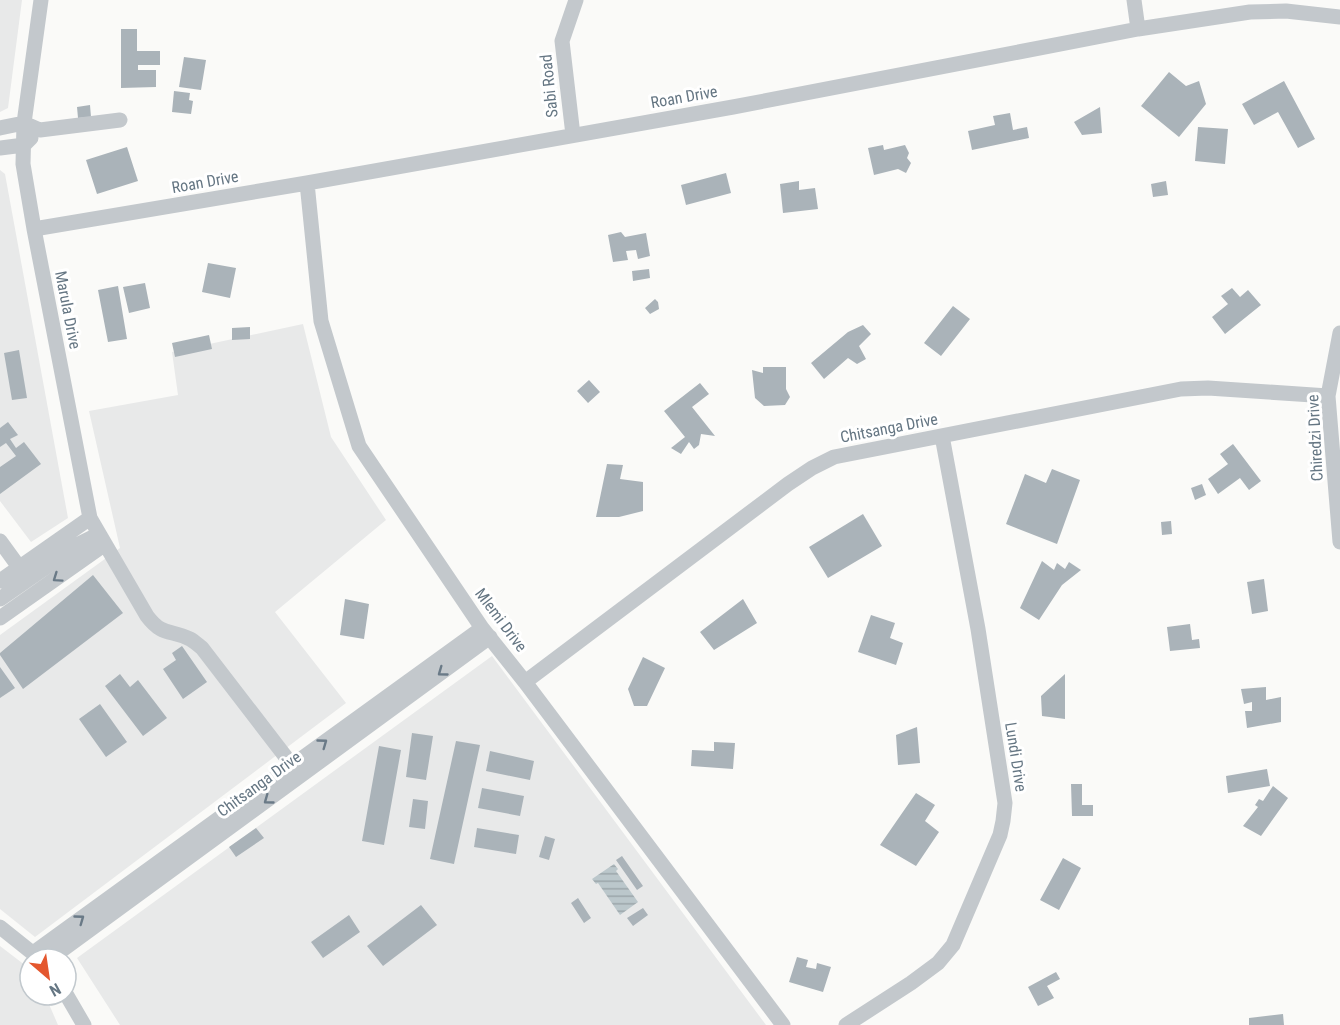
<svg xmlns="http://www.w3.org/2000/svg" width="1340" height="1025" font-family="'Roboto Condensed',sans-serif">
<defs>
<pattern id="water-rules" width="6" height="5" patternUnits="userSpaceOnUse" patternTransform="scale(1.5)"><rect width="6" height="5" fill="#bbc7cb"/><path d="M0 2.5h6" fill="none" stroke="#9ca6aa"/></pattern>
</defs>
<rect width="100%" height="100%" fill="#fafaf8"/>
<path fill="#e8e9e9" d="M0 0H22L8 108 0 112Z
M0 170 5 174 68 518 31 542 0 501Z
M303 324 331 437 386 520 275 612 346 703 35 937 0 909V635L120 548 89 411 178 395 172 352Z
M492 656 766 1025H120L77 958Z
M0 946 30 969V995H45L58 1025H0Z"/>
<path fill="url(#water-rules)" d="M614 864 618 869 616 871 638 902 620 915 598 883 596 884 592 879Z"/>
<path fill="#aab3b9" d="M121 29H137V51H160V65H138V70H156V87L121 88Z
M184 57 206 60 201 90 179 87Z
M1169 72 1186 86 1199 81 1206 104 1179 137 1141 106Z
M1284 81 1315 139 1298 148 1278 112 1254 125 1242 104Z
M174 91 190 93 189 100 193 101 191 114 172 112Z
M90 105 91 117 78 118 77 107Z
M1100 107 1102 133 1082 135 1074 122Z
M1010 113 1013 130 1027 127 1029 138 972 150 968 131 995 125 993 116Z
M1198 127 1228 129 1225 164 1195 161Z
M883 145 884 150 905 145 909 153 907 158 911 163 906 173 898 169 874 175 868 148Z
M127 147 138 181 97 194 86 160Z
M726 173 731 193 686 205 681 185Z
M799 181V190L815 188 818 209 783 213 780 184Z
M1166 181 1168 195 1153 197 1151 184Z
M621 232 625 237 646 233 650 256 638 259 636 250 626 251 628 260 613 262 608 235Z
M208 263 236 268 230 298 202 292Z
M649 269 650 278 633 281 632 271Z
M145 283 150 308 129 313 123 287Z
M118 286 127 339 108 342 98 290Z
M1232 288 1240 297 1248 290 1261 305 1225 334 1212 317 1228 304 1221 296Z
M655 299 658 302 659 309 650 314 645 308Z
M953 306 970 319 941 356 924 343Z
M863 325 871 334 859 346 866 359 857 364 848 358 824 379 811 363 848 332Z
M250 327V339L232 340V328Z
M209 335 212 349 175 357 172 343Z
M19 350 27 398 12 400 4 353Z
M763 367H786V389L790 397 785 405 764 406 755 398 752 370 763 373Z
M589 380 600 392 588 403 577 391Z
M700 383 709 394 692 407 715 436 701 434 699 445 694 449 689 442 681 454 671 448 685 437 664 411Z
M8 422 18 435 10 439 16 448 24 442 41 464 0 494V467L16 456 6 443 0 447V428Z
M1233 444 1261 481 1249 490 1240 478 1218 494 1208 479 1228 464 1220 454Z
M607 464 623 465 620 479 643 482V511L619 517H596Z
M1052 469 1080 480 1057 544 1006 524 1025 474 1046 483Z
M1202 484 1206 495 1195 500 1191 488Z
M863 514 882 546 828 578 809 547Z
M1171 521 1172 534 1162 535 1161 522Z
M1042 561 1054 570 1057 563 1065 569 1069 562 1081 570 1062 585 1039 620 1020 608Z
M93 575 123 613 23 689 0 655V653Z
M1264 579 1268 611 1252 614 1247 582Z
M345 599 369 604 364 639 340 635Z
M743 599 757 623 714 650 700 632Z
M871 615 895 623 890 638 903 643 896 665 858 652Z
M1190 624 1192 640 1199 639 1200 648 1170 651 1167 627Z
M182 646 207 682 183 699 163 669 176 660 172 653Z
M643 657 665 668 647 706H634L628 689Z
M0 667 15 688 0 698Z
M120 674 130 687 138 680 167 718 143 736 105 686Z
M1065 674V719L1042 716 1041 696Z
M1266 687V700L1281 697V722L1247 728 1245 711H1252V702L1244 704 1241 689Z
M100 704 127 742 106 757 79 719Z
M917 727 920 763 898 765 896 735Z
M412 733 433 736 426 780 406 777Z
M456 741 480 745 454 864 430 859Z
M714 742 735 743 733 769 691 766 692 750 714 751Z
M379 746 401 750 384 845 362 841Z
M490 751 534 761 530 780 486 771Z
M1267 769 1270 786 1228 793 1226 776Z
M1071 784H1082V805H1093V816H1072Z
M1273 786 1288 798 1261 836 1243 826 1258 807 1255 805 1259 799 1263 801Z
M482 788 524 796 520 816 478 808Z
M916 793 935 805 925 821 939 832 916 866 880 845Z
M413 799 428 801 425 829 409 827Z
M256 828 264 838 236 857 229 847Z
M477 828 519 835 516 854 474 847Z
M545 836 555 839 549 860 539 857Z
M622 856 643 886 637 890 616 860Z
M1063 858 1081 868 1059 910 1040 900Z
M578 898 591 918 584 923 571 903Z
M421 905 437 925 383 966 367 946Z
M643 908 648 915 633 926 627 918Z
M349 915 360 932 323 958 311 942Z
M797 957 808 960 806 967 816 969 817 963 831 967 823 992 789 982Z
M1056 972 1060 979 1047 986 1054 998 1038 1006 1028 987Z
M1283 1014 1284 1025H1249V1018Z"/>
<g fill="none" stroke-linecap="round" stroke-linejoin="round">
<path stroke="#c3c8cc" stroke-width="15" d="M41 0 24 123 23 164 34 229 90 518 147 616C163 637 170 629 190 639 194 641 198 645 202 648L292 765
M1134 0 1138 29
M0 128 24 123 40 130 120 120
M573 135 562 41 576 0
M0 148 24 145 31 138
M307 183 321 321 359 446 482 628 525 682 783 1025
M34 229 307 183 733 107 1138 29 1250 12 1286 11 1340 17
M1340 333 1328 396 1340 542
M0 541 24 574
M0 581 90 518
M0 599 79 544 99 534
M0 618 105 544
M525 682 788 484 812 468 834 457 1181 389 1208 388 1328 396
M0 927 40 959
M33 953 482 628
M50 959 490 637
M66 994 84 1025
M846 1025 911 983 938 963 953 945 1000 835 1003 821 1005 803 978 629 942 436"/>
</g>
<defs><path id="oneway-chevron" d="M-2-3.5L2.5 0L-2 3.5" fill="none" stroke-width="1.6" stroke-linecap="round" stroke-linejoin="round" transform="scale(1.5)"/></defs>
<g stroke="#6a7a87">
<use href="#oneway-chevron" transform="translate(57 578) rotate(145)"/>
<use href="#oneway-chevron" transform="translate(442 672) rotate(144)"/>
<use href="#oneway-chevron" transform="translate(323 743) rotate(-36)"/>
<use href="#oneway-chevron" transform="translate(268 800) rotate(144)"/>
<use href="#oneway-chevron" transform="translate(80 919) rotate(-36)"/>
</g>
<g text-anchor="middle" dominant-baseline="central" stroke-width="6" stroke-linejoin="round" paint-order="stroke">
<g font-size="16" fill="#657683" stroke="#fff">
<text transform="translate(549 86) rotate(-96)">Sabi Road</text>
<text transform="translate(684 97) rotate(-10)">Roan Drive</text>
<text transform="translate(205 182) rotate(-10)">Roan Drive</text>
<text transform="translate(68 310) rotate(79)">Marula Drive</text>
<text transform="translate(889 428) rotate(-11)">Chitsanga Drive</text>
<text transform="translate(1315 438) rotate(-93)">Chiredzi Drive</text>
<text transform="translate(501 620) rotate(53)">Mlemi Drive</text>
<text transform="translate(1016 757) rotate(81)">Lundi Drive</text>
<text transform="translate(259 784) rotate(-36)">Chitsanga Drive</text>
</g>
</g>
<g transform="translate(48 977) rotate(151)"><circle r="28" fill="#ffffff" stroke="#c1c8cd" stroke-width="1.5"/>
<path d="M0-4.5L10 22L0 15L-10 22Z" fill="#e4572e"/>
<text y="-9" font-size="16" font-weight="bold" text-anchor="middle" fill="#657683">N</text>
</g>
</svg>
